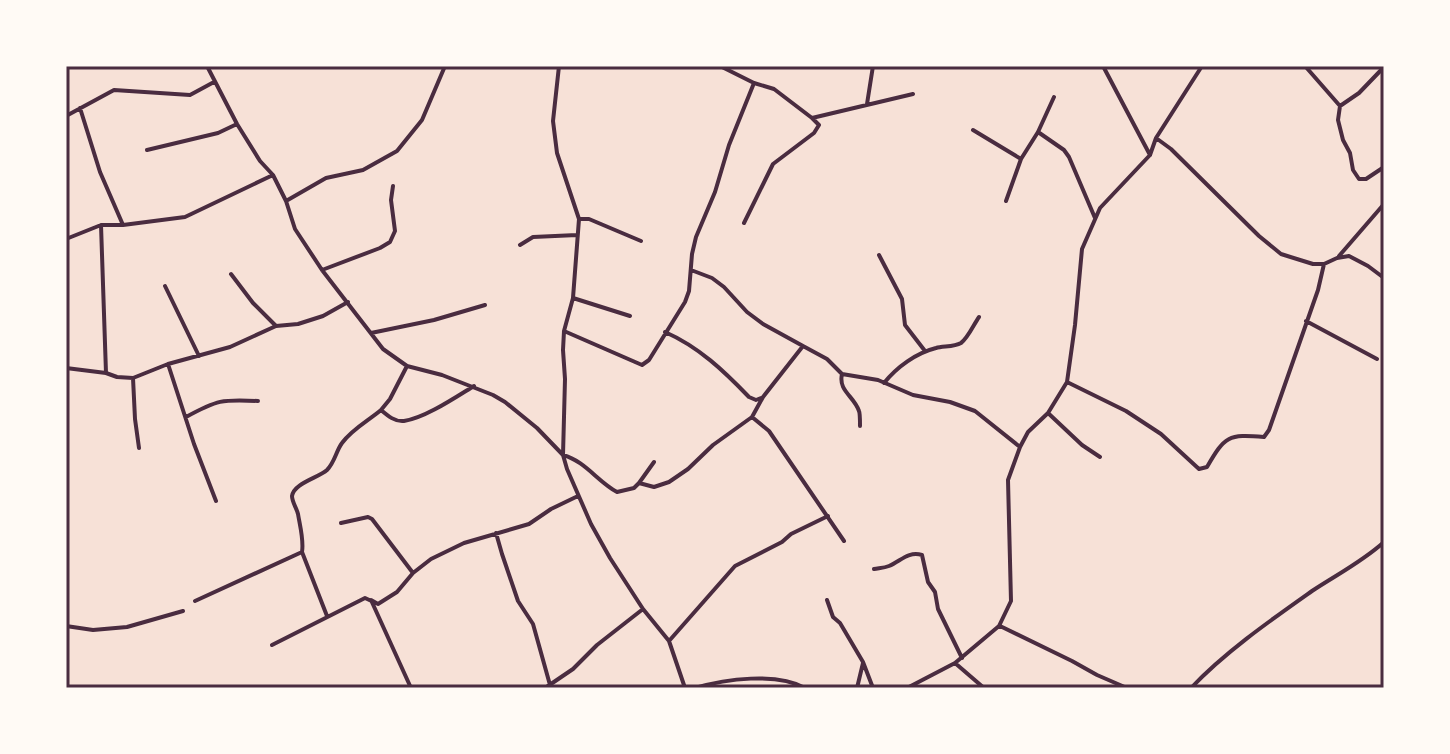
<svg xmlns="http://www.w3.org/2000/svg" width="1450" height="754" font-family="Literata,serif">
<rect width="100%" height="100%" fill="#f7e1d7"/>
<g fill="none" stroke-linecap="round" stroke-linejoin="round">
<path stroke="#4a2c40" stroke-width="4" d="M207 66 237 124 260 161 273 175 286 201 295 229 322 270 383 349 407 366 442 375 493 395 505 402 537 428 563 455 567 469 591 524 610 558 643 609 669 641 685 688
M559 66 553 121 557 153 579 219 573 298 564 331 563 350 565 379 563 455C585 461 598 482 617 492L634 488 639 483 654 487 669 482 688 469 713 445 752 417 763 397 803 346 827 359 842 374 878 380 913 395 950 402 975 411 1020 447
M720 66 754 83 774 89 812 118 913 94
M1103 66 1150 155
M1305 66 1340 106 1359 93 1384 67
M867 104 873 66
M1340 106 1338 120 1343 140 1350 153 1353 170 1359 179H1366L1384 167
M80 108 100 172 123 225
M66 116 114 90 190 95 214 82
M973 130 1021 159
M1038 132 1064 150 1069 157 1095 218
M1156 138 1171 149 1259 236 1281 254 1313 264H1324L1337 258 1349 256 1368 266 1384 278
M147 150 218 133 237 124
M286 201 326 178 363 170 397 151 422 120 445 66
M1006 201 1021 159 1038 132 1054 97
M579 219H589L641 241
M744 223 773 164 814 133 819 125 812 118
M101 225 106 373
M66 239 101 225H123L185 217 273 175
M520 245 533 237 577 235
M879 255 902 299 905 325 925 351
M1339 256 1384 204
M322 270 380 248 390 242 395 231 391 200 393 186
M691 270 712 278 724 287 747 312 763 324 803 346
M231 274 253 303 276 326
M165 286 199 356
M573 298 630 316
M1306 321 1377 359
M564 331 642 365 649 360 685 302 689 291 692 254 696 237 715 192 729 145 754 83
M665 332C699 347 724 371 749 397L756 400 761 398
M371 333 434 320 485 305
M168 364 194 444 216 501
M66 368 106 373 117 377 133 378 168 364 230 347 276 326 298 324 323 316 348 302
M842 374C838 391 854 396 859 411 860 413 860 423 860 426
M133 378 135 419 139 448
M1067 382 1126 411 1161 434 1199 469 1207 467C1225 436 1228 434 1264 437L1269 430 1318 290 1324 264
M884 383C897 367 916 353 936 348 943 346 954 347 961 343 968 338 974 324 979 317
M381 410 390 399 407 366
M1048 413 1082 445 1100 457
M186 417C217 400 222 399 258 401
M752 417 769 431 844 541
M639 483 654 462
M341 523 368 517 372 519 413 573
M496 533 502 554 518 601 533 624 550 685
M874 569C879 568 884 568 889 566 901 561 908 551 922 555L928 582 935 592 938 609 962 658
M827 600 833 617 840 623 863 662 873 688
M195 601 302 552
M378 604 397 592 413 573 431 559 464 543 529 524 551 509 578 496
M327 616 302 552C304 540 300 526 298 514 297 509 292 502 292 496 294 483 318 478 327 470 335 462 336 451 342 443 352 429 368 421 381 410 388 416 395 422 404 421 425 418 456 397 474 386
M66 626 93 630 127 627 183 611
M1000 626 1072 661 1097 675 1127 688
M669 641 735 566 782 542 791 534 828 516
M272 645 365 598 378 604 371 600 411 688
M955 663 984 688
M545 688 573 669 597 645 643 609
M695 688C725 679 777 672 805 688
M857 688 863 663
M907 688 955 663 999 626 1011 601 1008 480 1020 447 1028 432 1048 413 1067 382 1075 325 1082 249 1100 208 1150 155 1156 138 1202 66
M1191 688C1225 652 1271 620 1312 591 1336 575 1362 562 1384 542"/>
</g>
<rect width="1450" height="754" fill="none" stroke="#fffaf5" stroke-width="136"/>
<rect x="68" y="68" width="1314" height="618" fill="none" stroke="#4a2c40" stroke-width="3"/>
</svg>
